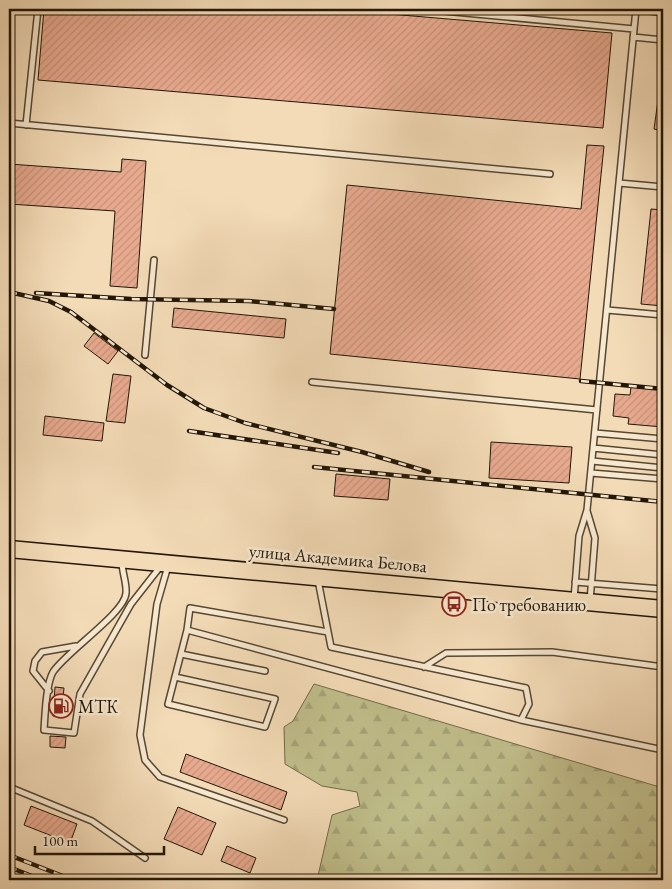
<svg xmlns="http://www.w3.org/2000/svg" width="672" height="889" font-family="'EB Garamond',serif">
<defs>
<pattern id="forest-firs" width="22" height="20" patternUnits="userSpaceOnUse" patternTransform="scale(1.25)"><rect width="22" height="20" fill="#c0be8b"/><path d="M5 1l3.5 6h-7zM16 11l3.5 6h-7z" fill="#a5a376"/></pattern>
<pattern id="building-hatch" width="6" height="6" patternUnits="userSpaceOnUse" patternTransform="scale(1.25)"><rect width="6" height="6" fill="#e8aa8f"/><path d="M-1 1l2-2M0 6l6-6M5 7l2-2" fill="none" stroke="#c7927a"/></pattern>
</defs>
<rect width="100%" height="100%" fill="#f3dbb7"/>
<filter id="stains"><feTurbulence type="fractalNoise" baseFrequency=".004" numOctaves="4"/><feColorMatrix values="0 0 0 0 .2 0 0 0 0 .09 0 0 0 0 .02 0 0 0 .5 -.17"/></filter>
<radialGradient id="worn" r=".72"><stop offset=".6" stop-color="#630" stop-opacity="0"/><stop offset="1" stop-color="#630" stop-opacity=".3"/></radialGradient>
<path fill="url(#forest-firs)" stroke="#716a49" d="M314 684 663 788V880H317L332 815 360 806 357 792 322 786 285 764 284 727 293 721Z"/>
<path fill="url(#building-hatch)" stroke="#221607" d="M44 9H331L612 33 603 128 38 80Z
M659 93H663V131L654 129Z
M587 145 604 146 580 379 330 354 347 185 581 209Z
M122 159 146 161 137 288 110 286 115 211 9 204V164L121 172Z
M651 209 663 210V306L641 304Z
M174 308 286 319 284 338 172 327Z
M94 333 118 351 108 364 84 346Z
M113 374 131 376 125 423 106 421Z
M631 387 663 390V427L628 424 629 418 613 416 615 394 630 395Z
M45 416 104 423 102 441 43 435Z
M491 442 572 447 569 483 489 478Z
M336 474 390 479 388 500 334 496Z
M55 687 64 688 61 717 53 716Z
M50 736 66 737 65 748 50 747Z
M186 754 287 792 281 810 180 772Z
M31 806 77 824 70 843 24 825Z
M178 807 216 823 202 855 164 839Z
M227 846 256 858 250 873 221 861Z"/>
<g fill="none" stroke-linecap="round" stroke-linejoin="round">
<g stroke="#564733" stroke-width="8">
<path id="lane" d="M422 9 634 29
M633 37 663 40
M9 123 550 174
M26 125 38 9
M619 183 663 187
M607 310 663 315
M145 355 154 260
M312 382 597 410
M595 433 663 439
M593 448 663 455
M592 461 663 468
M591 473 663 479
M587 511 595 538 590 601
M122 562C122 572 127 584 126 593 125 613 67 651 53 672 46 684 45 715 44 730L74 733 80 694 131 604 160 567
M168 566 157 604 140 735 145 760 160 777 284 820
M318 580 331 647 526 688 529 704 521 720 187 630 190 608 328 632
M575 582 662 589
M574 599 579 536 587 510 636 9
M660 606 663 577
M181 654 265 671
M424 667 446 653 552 652 663 667
M175 677 275 699 265 727 168 704 187 630
M49 691 33 671 35 661 42 652 76 646
M521 720 663 750
M9 787 92 821 145 858"/>
</g>
<g stroke="#221607" stroke-width="19">
<path id="primary" d="M9 549 663 609"/>
</g>
<use href="#lane" stroke="#f7e8d0" stroke-width="5"/>
<use href="#primary" stroke="#f3dbb7" stroke-width="16"/>
<g stroke="#221607" stroke-width="4.5">
<path id="rail" d="M603 9 663 14
M9 292 49 301 71 312 167 385 204 408 245 423 362 452 429 472
M36 293 131 299 249 301 334 309
M581 381 663 389
M189 431 338 453
M314 467 663 502
M9 855 73 880
M9 867 42 880"/>
</g>
<use href="#rail" stroke="#f7e8d0" stroke-width="2.5" stroke-dasharray="8" stroke-linecap="butt"/>
</g>
<defs>
<g id="bus-ring" transform="scale(1.25)"><circle r="9.5" fill="#f7e8d0" stroke="#8f2418" stroke-width="1.5"/><path d="M-5-6H5V4H4V6H2V4H-2V6H-4V4H-5ZM-3.5-4V0h7V-4ZM-3.5 1.2v1.5H-2V1.2ZM2 1.2v1.5H3.5V1.2Z" fill="#8f2418"/></g>
<g id="fuel-ring" transform="scale(1.25)"><circle r="9.5" fill="#f7e8d0" stroke="#8f2418" stroke-width="1.5"/><path d="M-5.5-6h7V0h2V4h1.3V-2.5L3-4.5l.8-.8L6-3V5H2.5V1h-1V6h-7ZM-4.2-4.7v3.2H.2V-4.7Z" fill="#8f2418"/></g>
</defs>
<g fill-rule="evenodd">
<use href="#bus-ring" x="454" y="604"/>
<use href="#fuel-ring" x="61" y="706"/>
</g>
<g text-anchor="middle" dominant-baseline="central" stroke-width="5" stroke-linejoin="round" paint-order="stroke">
<g font-size="18" fill="#221607" stroke="#f7e8d0">
<text transform="translate(338 558) rotate(5)">улица Академика Белова</text>
</g>
<g font-size="18" fill="#221607" stroke="#f7e8d0" text-anchor="start">
<text x="472" y="604">По требованию</text>
<text x="78" y="706">МТК</text>
</g>
</g>
<rect width="672" height="889" fill="none" stroke="#f3dbb7" stroke-width="30"/>
<rect x="10" y="10" width="652" height="869" fill="none" stroke="#221607" stroke-width="2.5"/>
<rect x="15" y="15" width="642" height="859" fill="none" stroke="#221607"/>
<path d="M35 846v8h129v-8" fill="none" stroke="#221607" stroke-width="2.5"/>
<text x="42" y="846" font-size="15" fill="#221607" stroke="#f7e8d0" stroke-width="4" paint-order="stroke">100 m</text>
<rect width="100%" height="100%" filter="url(#stains)"/>
<rect width="100%" height="100%" fill="url(#worn)"/>
</svg>
